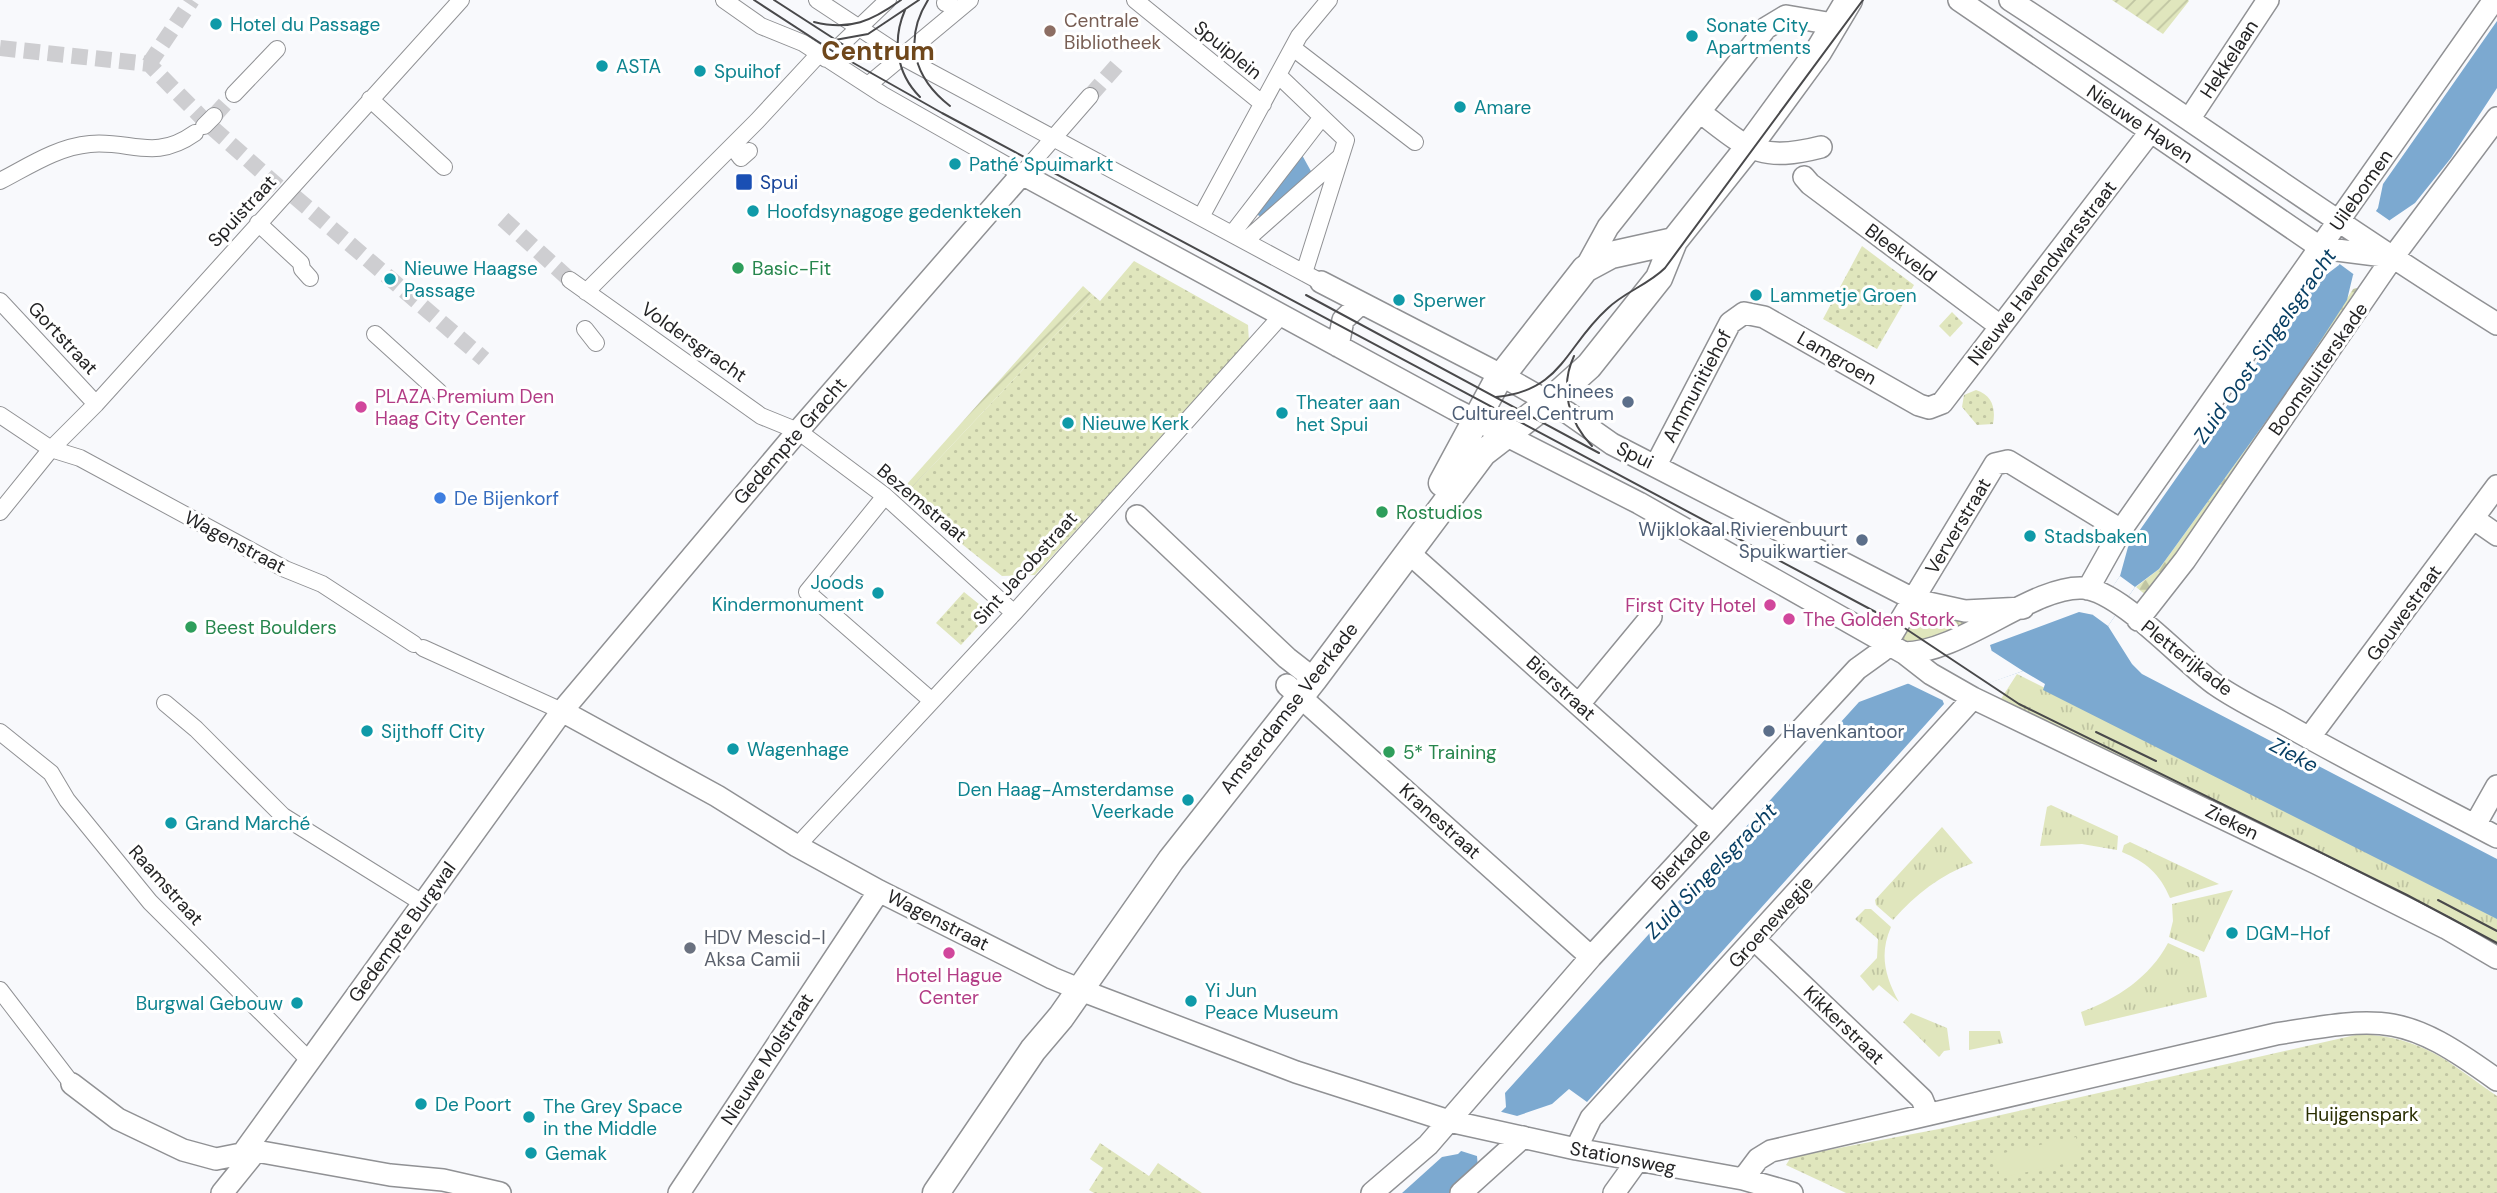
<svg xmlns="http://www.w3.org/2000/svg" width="2497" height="1193" font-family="'DM Sans',sans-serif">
<defs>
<pattern id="grass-tufts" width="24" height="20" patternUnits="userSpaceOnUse" patternTransform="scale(1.75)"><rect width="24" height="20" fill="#e0e6bd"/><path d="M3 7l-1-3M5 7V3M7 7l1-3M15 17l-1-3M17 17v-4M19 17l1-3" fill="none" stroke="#c0c5a2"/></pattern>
<pattern id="forest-firs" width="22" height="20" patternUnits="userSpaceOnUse" patternTransform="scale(1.75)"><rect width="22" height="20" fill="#e0e6bd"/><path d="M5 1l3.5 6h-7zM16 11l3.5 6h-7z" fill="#c0c5a2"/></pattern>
<pattern id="park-dots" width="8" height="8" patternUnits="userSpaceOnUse" patternTransform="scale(1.75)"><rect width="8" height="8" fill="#e0e6bd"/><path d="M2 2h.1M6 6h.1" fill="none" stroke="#c0c5a2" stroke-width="1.8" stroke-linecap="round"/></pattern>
<pattern id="garden-furrows" width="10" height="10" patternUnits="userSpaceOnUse" patternTransform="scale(1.75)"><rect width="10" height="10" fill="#e0e6bd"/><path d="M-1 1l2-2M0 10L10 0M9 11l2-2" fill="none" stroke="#c0c5a2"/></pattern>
</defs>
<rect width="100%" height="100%" fill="#f8f9fc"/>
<path fill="url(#grass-tufts)" d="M1925 612 1963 618 1966 628 1911 645 1901 640 1902 634Z
M2017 674 2497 914V952L1999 702Z
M2051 805 2118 836 2117 850 2082 844 2040 846 2047 807Z
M1942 827 1973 863C1940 875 1916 894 1893 920L1876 905 1875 900Z
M2130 842 2219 884 2170 898C2160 874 2146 862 2122 852L2124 845Z
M2233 890 2204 952 2169 937 2173 921 2172 904Z
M1865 909H1871L1891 927C1879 954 1885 977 1899 1002L1879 985 1873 991 1860 976 1877 958 1878 939 1855 919Z
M2168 943 2199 957 2207 997 2085 1026 2081 1012C2117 999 2150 977 2168 943Z
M1911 1013 1947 1028 1950 1050 1944 1051 1939 1057 1903 1022Z
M1969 1031H2000L2003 1043 1969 1050Z"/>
<path fill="url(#forest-firs)" d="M2317 267 2320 268 2137 526Z
M2369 285 2153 601 2136 587 2159 569 2290 388 2353 289Z"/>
<path fill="url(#park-dots)" d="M1862 246 1914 285 1877 349 1823 319Z
M1134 261 1248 325 1249 342 1035 575 1002 576 903 497 1093 295 1100 301Z
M1952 312 1963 323 1950 337 1939 326Z
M1976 390C1992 395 1996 408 1993 424L1977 425 1962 407 1964 395Z
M964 592 990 613 961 645 936 623Z
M2360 1034C2425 1038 2445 1060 2497 1096V1193H1846L1786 1165 1791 1157 1939 1129Z
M1100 1143 1149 1176 1158 1163 1202 1193H1094L1089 1190 1103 1168 1090 1159Z"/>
<path fill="url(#garden-furrows)" d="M2112 0H2188L2189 1 2163 34Z
M1083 286 1093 295 903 497 899 493Z"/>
<path fill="#e0e6bd" d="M2076 1137 2081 1160 2000 1178 1995 1155Z"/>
<path fill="#7ca9d0" d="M2497 21V88L2451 158 2415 203 2390 220 2353 275 2347 300 2290 388 2159 569 2135 587 2108 626 2132 664 2142 674 2497 859V919L2043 690 2045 684 2023 671 1942 699 1944 704 1587 1102 1569 1089 1552 1104 1517 1116 1477 1156 1478 1168 1449 1193H1402L1442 1157 1458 1154 1506 1107 1505 1093 1859 702 1992 652 1990 645 2079 612 2094 615 2120 576 2128 547 2310 287 2339 265 2378 208 2383 184Z
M1302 155 1312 173 1263 218 1256 214Z"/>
<path fill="#f8f9fc" d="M2373 209 2393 223 2356 276 2337 262Z
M2120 576 2135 587 2108 626 2093 615Z
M1992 651 2023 671 1942 700 1907 683Z
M1498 1111 1521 1117 1480 1157 1458 1150Z"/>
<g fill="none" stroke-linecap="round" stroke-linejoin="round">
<path stroke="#ceced1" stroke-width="16" stroke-dasharray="16 8" stroke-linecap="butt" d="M0 48 149 64 207 123 281 189
M149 64 192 0
M1090 96 1120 62
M214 116 234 94
M295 197 484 359
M503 219 570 280"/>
<g stroke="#909194" stroke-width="18">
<path id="pedestrian" d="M724 0 761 26 803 43 883 95 1022 174 1090 96
M817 0 908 60 1321 282
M1135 0 1263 104
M945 3 949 0
M1293 48 1415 142
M826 59 888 0
M1278 75 1346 140 1304 273
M868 85 970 0
M234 94 277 49
M370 99 444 167
M204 126 214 116
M732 146 741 158 749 151
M0 181C29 166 57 147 90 144 131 140 154 162 195 133
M1201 217 1299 36 1329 0
M258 223 301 263 302 269 310 278
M1232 234 1322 117
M1245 241 1340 157
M570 280 761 416 798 431 885 496 1014 613
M586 292 757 121 819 54
M0 301 96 404
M585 329 596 343
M375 334 439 392
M0 415 51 449 80 458 285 569 322 584 414 644
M885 496 807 592 932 701
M0 512 51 449 96 404 461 0
M423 648 562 711
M165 703 196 729 283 816 424 904
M0 732 51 773 67 800 150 902 309 1060
M797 846 1014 613 1282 315
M0 990 72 1084"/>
</g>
<g stroke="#909194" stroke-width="24">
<path id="minor" d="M1959 0 2321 248 2384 256
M2010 0C2173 106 2332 221 2497 324
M1700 112C1747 148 1759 163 1821 147
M2190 118 2268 0
M1804 177 1810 184 2000 326
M1585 269 1608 227 1766 28 1786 16 1833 24
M1321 282 1501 375 1568 413 1612 444 1915 600 1965 611 2023 608
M1338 346 1343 320 1360 304
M1656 465 1730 323 1744 313 1764 317 1919 405 1929 408 1942 403 2151 131
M1137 516 1287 658 1314 679
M2474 519 2497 535
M1408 552 1713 825
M2088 589 2121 530 2494 0
M2138 620 2185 560 2393 257 2497 118
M1904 653C1960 653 2034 585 2083 588 2121 591 2183 662 2216 685 2236 699 2259 710 2281 722 2351 762 2425 799 2497 837
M1287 685 1591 957
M1579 704 1651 617
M562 711 717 796 797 846 879 891 1052 978 1091 994 1296 1072 1449 1121 1576 1149 1743 1179 1792 1193
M2309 738 2497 486
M2475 825 2497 786
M1755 940 1922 1099 1928 1114
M72 1084 118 1119 183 1150 216 1159 256 1151 390 1175 443 1180 500 1193
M1576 1149 1591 1118 1973 698
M243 1153 562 711 798 431 1022 174 1454 409 1639 503 1904 653 1931 674 1973 698 2318 864 2446 928 2497 958
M1743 1179 1758 1159 1771 1151 2276 1034C2386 1016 2404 1013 2497 1080
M222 1193 256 1151
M679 1193 879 891
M1372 1193 1428 1145 1591 957 1857 669 1882 651 1995 464 2008 461 2121 530
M1461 1193 1523 1137
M1614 1193 1637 1161"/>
</g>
<g stroke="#909194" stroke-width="29">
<path id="tertiary" d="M1442 483 1496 383 1585 269 1611 255 1674 241
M936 1193 1033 1050 1061 1017 1171 860 1314 679 1483 453 1549 402 1589 366 1659 278 1674 241 1744 153 1818 52 1849 0"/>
</g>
<use href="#pedestrian" stroke="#fff" stroke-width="16"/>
<use href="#minor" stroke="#fff" stroke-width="21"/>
<use href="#tertiary" stroke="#fff" stroke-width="26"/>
<path stroke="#49494b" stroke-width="2" d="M754 0 834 52 942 113 1900 625 2019 704 2407 895 2497 943
M774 0 853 51
M928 0C903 40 914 78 950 106
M905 10C892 40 896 73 920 97
M814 22C850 31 872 21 901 0
M835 40 868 34 919 0
M1306 295 1599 453
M1574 356C1559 388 1569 422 1592 446
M1496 397C1562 391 1565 347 1607 309 1624 292 1648 285 1665 268L1863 0
M2096 732 2156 761
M2438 900 2497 931"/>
</g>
<g fill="#0f9aa8" stroke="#fff" stroke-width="2.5">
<circle cx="216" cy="24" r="7"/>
<circle cx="1692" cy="36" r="7"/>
<circle cx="602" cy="66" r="7"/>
<circle cx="700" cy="71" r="7"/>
<circle cx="1460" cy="107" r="7"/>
<circle cx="955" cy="164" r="7"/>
<circle cx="753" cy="211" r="7"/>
<circle cx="390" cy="279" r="7"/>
<circle cx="1756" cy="295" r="7"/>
<circle cx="1399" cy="300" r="7"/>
<circle cx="1282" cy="413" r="7"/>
<circle cx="1068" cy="423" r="7"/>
<circle cx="2030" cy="536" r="7"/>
<circle cx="878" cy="593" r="7"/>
<circle cx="367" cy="731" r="7"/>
<circle cx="733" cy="749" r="7"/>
<circle cx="1188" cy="800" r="7"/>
<circle cx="171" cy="823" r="7"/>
<circle cx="2232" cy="933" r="7"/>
<circle cx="1191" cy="1001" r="7"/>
<circle cx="297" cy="1003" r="7"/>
<circle cx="421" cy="1104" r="7"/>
<circle cx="529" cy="1117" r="7"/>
<circle cx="531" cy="1153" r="7"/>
</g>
<circle fill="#8d6e63" stroke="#fff" stroke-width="2.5" cx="1050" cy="31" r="7"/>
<rect fill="#1a4fb4" stroke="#fff" stroke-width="2.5" x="735" y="173" width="18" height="18" rx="3.5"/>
<g fill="#2e9e5b" stroke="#fff" stroke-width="2.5">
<circle cx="738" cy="268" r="7"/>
<circle cx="1382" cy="512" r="7"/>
<circle cx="191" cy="627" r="7"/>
<circle cx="1389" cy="752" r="7"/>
</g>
<g fill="#5c6f8a" stroke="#fff" stroke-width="2.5">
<circle cx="1628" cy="402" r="7"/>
<circle cx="1862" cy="540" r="7"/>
<circle cx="1769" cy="731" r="7"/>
</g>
<g fill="#d1479c" stroke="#fff" stroke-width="2.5">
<circle cx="361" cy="407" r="7"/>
<circle cx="1770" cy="605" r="7"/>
<circle cx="1789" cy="619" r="7"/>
<circle cx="949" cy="953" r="7"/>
</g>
<circle fill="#3f7fe0" stroke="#fff" stroke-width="2.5" cx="440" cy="498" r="7"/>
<circle fill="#6b7280" stroke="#fff" stroke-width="2.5" cx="690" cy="948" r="7"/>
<g text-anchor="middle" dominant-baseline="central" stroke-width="6" stroke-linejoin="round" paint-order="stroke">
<g font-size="19" fill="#785e54" stroke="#fff" text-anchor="start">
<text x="1064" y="20">Centrale<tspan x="1064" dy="22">Bibliotheek</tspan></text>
</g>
<g font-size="19" fill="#0d838f" stroke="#fff" text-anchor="start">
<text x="230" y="24">Hotel du Passage</text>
<text x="1706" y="25">Sonate City<tspan x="1706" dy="22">Apartments</tspan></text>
<text x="616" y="66">ASTA</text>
<text x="714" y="71">Spuihof</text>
<text x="1474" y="107">Amare</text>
<text x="969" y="164">Pathé Spuimarkt</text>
<text x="767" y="211">Hoofdsynagoge gedenkteken</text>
<text x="404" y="268">Nieuwe Haagse<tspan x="404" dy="22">Passage</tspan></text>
<text x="1770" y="295">Lammetje Groen</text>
<text x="1413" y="300">Sperwer</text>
<text x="1296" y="402">Theater aan<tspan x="1296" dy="22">het Spui</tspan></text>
<text x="1082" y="423">Nieuwe Kerk</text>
<text x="2044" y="536">Stadsbaken</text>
<text x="864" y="582" text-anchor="end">Joods<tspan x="864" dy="22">Kindermonument</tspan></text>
<text x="381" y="731">Sijthoff City</text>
<text x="747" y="749">Wagenhage</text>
<text x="1174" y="789" text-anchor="end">Den Haag-Amsterdamse<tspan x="1174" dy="22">Veerkade</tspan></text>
<text x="185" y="823">Grand Marché</text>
<text x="2246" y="933">DGM-Hof</text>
<text x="1205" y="990">Yi Jun<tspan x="1205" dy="22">Peace Museum</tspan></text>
<text x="283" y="1003" text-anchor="end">Burgwal Gebouw</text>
<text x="435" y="1104">De Poort</text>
<text x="543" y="1106">The Grey Space<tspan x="543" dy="22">in the Middle</tspan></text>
<text x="545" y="1153">Gemak</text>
</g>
<g font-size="19" fill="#242425" stroke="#fff">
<text transform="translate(1228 50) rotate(39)">Spuiplein</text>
<text transform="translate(2229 59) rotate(-57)">Hekkelaan</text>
<text transform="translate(2140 124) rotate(34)">Nieuwe Haven</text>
<text transform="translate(2361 190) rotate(-55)">Uilebomen</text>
<text transform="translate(242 211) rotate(-47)">Spuistraat</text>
<text transform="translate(1901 253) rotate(37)">Bleekveld</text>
<text transform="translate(2042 273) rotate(-52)">Nieuwe Havendwarsstraat</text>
<text transform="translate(63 338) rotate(47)">Gortstraat</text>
<text transform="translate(694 342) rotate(35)">Voldersgracht</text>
<text transform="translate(1837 358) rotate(30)">Lamgroen</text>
<text transform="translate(2318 369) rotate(-55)">Boomsluiterskade</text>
<text transform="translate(1697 386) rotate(-62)">Ammunitiehof</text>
<text transform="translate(790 441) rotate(-49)">Gedempte Gracht</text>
<text transform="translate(1635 455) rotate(26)">Spui</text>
<text transform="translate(922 503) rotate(40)">Bezemstraat</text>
<text transform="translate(1958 526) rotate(-59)">Ververstraat</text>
<text transform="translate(235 542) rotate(28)">Wagenstraat</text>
<text transform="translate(1025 568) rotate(-48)">Sint Jacobstraat</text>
<text transform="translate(2404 613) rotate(-54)">Gouwestraat</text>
<text transform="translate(2187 658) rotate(38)">Pletterijkade</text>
<text transform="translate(1561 688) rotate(42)">Bierstraat</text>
<text transform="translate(1289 708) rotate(-52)">Amsterdamse Veerkade</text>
<text transform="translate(1440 821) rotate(42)">Kranestraat</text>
<text transform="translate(2232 822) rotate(26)">Zieken</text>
<text transform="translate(1681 859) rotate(-47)">Bierkade</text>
<text transform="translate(166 885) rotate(48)">Raamstraat</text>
<text transform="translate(938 920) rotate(27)">Wagenstraat</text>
<text transform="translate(1771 922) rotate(-48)">Groenewegje</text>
<text transform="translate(402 932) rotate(-54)">Gedempte Burgwal</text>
<text transform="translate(1844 1025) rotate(44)">Kikkerstraat</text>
<text transform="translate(767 1059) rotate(-57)">Nieuwe Molstraat</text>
<text transform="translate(1623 1158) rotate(11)">Stationsweg</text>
</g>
<g font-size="19" fill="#164399" stroke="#fff" text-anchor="start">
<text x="760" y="182">Spui</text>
</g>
<g font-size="19" fill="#27864d" stroke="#fff" text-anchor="start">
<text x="752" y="268">Basic-Fit</text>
<text x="1396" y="512">Rostudios</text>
<text x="205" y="627">Beest Boulders</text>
<text x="1403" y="752">5* Training</text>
</g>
<g font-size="19" fill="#4e5e75" stroke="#fff" text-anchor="end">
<text x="1614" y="391">Chinees<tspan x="1614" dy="22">Cultureel Centrum</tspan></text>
<text x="1848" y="529">Wijklokaal Rivierenbuurt<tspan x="1848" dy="22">Spuikwartier</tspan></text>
<text x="1783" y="731" text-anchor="start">Havenkantoor</text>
</g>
<g font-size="19" fill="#b23c85" stroke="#fff" text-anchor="start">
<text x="375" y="396">PLAZA Premium Den<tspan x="375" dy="22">Haag City Center</tspan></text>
<text x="1756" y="605" text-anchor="end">First City Hotel</text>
<text x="1803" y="619">The Golden Stork</text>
<text x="949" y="975" text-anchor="middle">Hotel Hague<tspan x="949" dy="22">Center</tspan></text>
</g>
<g font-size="19" fill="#366cbe" stroke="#fff" text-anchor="start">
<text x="454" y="498">De Bijenkorf</text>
</g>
<g font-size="19" fill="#5b616d" stroke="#fff" text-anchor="start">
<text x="704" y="937">HDV Mescid-I<tspan x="704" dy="22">Aksa Camii</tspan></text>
</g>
<g font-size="19" fill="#2a2e02" stroke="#fff">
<text x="2362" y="1114">Huijgenspark</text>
</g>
<g font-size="21" font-style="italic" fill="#083f64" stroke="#fff">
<text transform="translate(2265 346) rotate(-55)">Zuid Oost Singelsgracht</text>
<text transform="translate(2294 755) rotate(28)">Zieke</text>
<text transform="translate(1711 871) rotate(-46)">Zuid Singelsgracht</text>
</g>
<g font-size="26" font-weight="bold" fill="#6f471b" stroke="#fff">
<text x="878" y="51">Centrum</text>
</g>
</g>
</svg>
